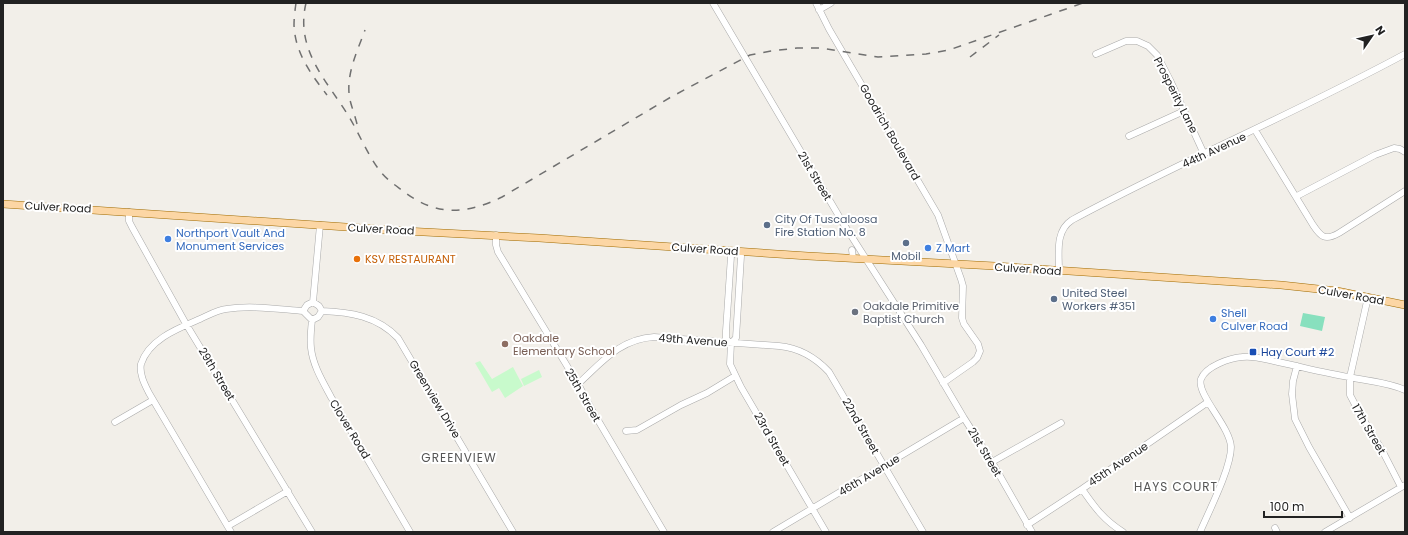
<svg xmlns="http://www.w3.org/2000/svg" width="1408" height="535" font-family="Poppins,sans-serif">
<rect width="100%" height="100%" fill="#f2efe9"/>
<path fill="#c8facc" d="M480 361 492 379 513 367 523 386 505 398 499 388 492 392 475 363Z
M539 370 542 377 524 386 521 379Z"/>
<path fill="#88e0be" d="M1303 313 1325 317 1322 331 1300 326Z"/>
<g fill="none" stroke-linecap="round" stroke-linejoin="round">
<g stroke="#a9a9a9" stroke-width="7">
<path id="minor" d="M713 3 843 223 921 345 964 418 992 462 1032 532
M816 3 829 29 938 215 961 279 963 286 962 318 964 324 978 344 980 351 977 358 973 362 943 383
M819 10 831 3
M1096 54 1126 41H1137L1148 46 1157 55 1170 80 1204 154
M1255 130 1313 225C1321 237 1325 241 1339 233L1405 191
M1129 136 1184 111
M1297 196 1375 155 1394 148 1400 149 1405 152
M129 212V221L132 227 186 324 312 532
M496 235V245L498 252 578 384 592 410 664 532
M852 250 853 258
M1059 271C1059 253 1055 231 1072 220 1181 161 1296 113 1405 54
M1368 297 1350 377V395L1359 412 1382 450 1401 487
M313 302 320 225
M313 302 319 306 322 311 318 317 312 320 303 311 307 305Z
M322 311C350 312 377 316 398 338L513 532
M312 320C311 329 310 339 311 348 313 366 323 382 331 397L410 532
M731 343 726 339V331L731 256 737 251 741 256 736 338 731 343 730 364 741 387 826 532
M1297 366 1293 381 1292 394 1295 419 1309 447 1350 518
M578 384C602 362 620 339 654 337L779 346C800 348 816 358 829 372L923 532
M115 422 153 400
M626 431 637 430 681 405 707 393 735 376
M992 462 1061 423
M1082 489C1095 508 1104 520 1123 532
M1027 525 1082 489 1208 402
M228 526 288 491
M1275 528 1277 532
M231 532 149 393C145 385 139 374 141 364 149 339 179 328 200 319 209 315 217 310 226 309 251 305 277 309 303 311
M773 532 964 418
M1200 532C1209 511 1231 468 1231 447 1230 426 1196 394 1201 379 1206 366 1230 358 1242 357 1254 355 1267 360 1278 362 1302 367 1325 373 1349 377 1367 381 1388 382 1405 390
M1325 532 1405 485"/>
</g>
<g stroke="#a06b00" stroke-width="8">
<path id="major" d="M3 204 405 231 539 238 808 256 995 266 1281 285 1337 291 1405 305"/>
</g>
<use href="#minor" stroke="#fff" stroke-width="6"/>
<use href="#major" stroke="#fcd6a4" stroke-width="7"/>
<path stroke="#707070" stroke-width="1.5" stroke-dasharray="8 8" stroke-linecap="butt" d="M296 3C295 10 294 18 294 25 295 53 311 74 327 95
M306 3C295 49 326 80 348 115 359 133 367 154 380 171 386 179 395 185 403 191 435 216 466 215 502 197L671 97 750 55 771 51 797 48H820L878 57 926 54 949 50 1083 3
M970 57 999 35
M357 124C355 116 352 108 350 100 345 76 357 52 365 30"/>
</g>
<g fill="#5c6f8a" stroke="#fff" stroke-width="1.5">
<circle cx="767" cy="225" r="4"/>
<circle cx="906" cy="243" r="4"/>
<circle cx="1054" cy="299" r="4"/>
</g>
<g fill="#3f7fe0" stroke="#fff" stroke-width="1.5">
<circle cx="168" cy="239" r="4"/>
<circle cx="928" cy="248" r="4"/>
<circle cx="1213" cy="319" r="4"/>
</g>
<circle fill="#e8710a" stroke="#fff" stroke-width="1.5" cx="357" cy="259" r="4"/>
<circle fill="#6b7280" stroke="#fff" stroke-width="1.5" cx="855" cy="312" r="4"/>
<circle fill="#8d6e63" stroke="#fff" stroke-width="1.5" cx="505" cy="344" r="4"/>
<rect fill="#1a4fb4" stroke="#fff" stroke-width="1.5" x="1249" y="348" width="8" height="8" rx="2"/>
<g text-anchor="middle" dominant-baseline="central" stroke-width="4" stroke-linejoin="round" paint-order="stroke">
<g font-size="11" fill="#222" stroke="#fff">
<text transform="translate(1176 95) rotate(63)">Prosperity Lane</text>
<text transform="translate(890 132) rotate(60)">Goodrich Boulevard</text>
<text transform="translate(1214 150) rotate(-25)">44th Avenue</text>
<text transform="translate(815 176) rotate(59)">21st Street</text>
<text transform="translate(58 207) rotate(3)">Culver Road</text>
<text transform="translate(381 229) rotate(3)">Culver Road</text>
<text transform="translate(705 249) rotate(4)">Culver Road</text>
<text transform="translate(1028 269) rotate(4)">Culver Road</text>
<text transform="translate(1351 295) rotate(10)">Culver Road</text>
<text transform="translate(693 340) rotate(4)">49th Avenue</text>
<text transform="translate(217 374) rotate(59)">29th Street</text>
<text transform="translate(583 395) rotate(60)">25th Street</text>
<text transform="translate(435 399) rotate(59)">Greenview Drive</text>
<text transform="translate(861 426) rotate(60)">22nd Street</text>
<text transform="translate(350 429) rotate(59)">Clover Road</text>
<text transform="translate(1369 429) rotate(60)">17th Street</text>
<text transform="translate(772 439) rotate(60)">23rd Street</text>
<text transform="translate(985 452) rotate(59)">21st Street</text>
<text transform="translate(1118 464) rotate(-34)">45th Avenue</text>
<text transform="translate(869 475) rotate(-31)">46th Avenue</text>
</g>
<g font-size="11" fill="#4e5e75" stroke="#fff" text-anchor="start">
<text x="775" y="219">City Of Tuscaloosa<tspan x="775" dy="13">Fire Station No. 8</tspan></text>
<text x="906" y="256" text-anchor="middle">Mobil</text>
<text x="1062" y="293">United Steel<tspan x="1062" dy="13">Workers #351</tspan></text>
</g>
<g font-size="11" fill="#366cbe" stroke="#fff" text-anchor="start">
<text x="176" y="233">Northport Vault And<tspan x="176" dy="13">Monument Services</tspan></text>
<text x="936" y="248">Z Mart</text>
<text x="1221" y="313">Shell<tspan x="1221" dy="13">Culver Road</tspan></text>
</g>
<g font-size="11" fill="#c56008" stroke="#fff" text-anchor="start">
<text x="365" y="259">KSV RESTAURANT</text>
</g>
<g font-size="11" fill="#5b616d" stroke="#fff" text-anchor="start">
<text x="863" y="306">Oakdale Primitive<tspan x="863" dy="13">Baptist Church</tspan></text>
</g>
<g font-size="11" fill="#785e54" stroke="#fff" text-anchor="start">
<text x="513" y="338">Oakdale<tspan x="513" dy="13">Elementary School</tspan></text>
</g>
<g font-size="11" fill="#164399" stroke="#fff" text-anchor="start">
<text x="1261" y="352">Hay Court #2</text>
</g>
<g font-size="12" letter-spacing="1" fill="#555" stroke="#fff">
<text x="459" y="457">GREENVIEW</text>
<text x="1176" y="486">HAYS COURT</text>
</g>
</g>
<rect width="1408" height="535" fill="none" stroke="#222222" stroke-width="8"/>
<g transform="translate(1372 36) rotate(56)" stroke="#ffffff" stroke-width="3" paint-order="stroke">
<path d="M0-3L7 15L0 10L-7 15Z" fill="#222222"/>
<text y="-6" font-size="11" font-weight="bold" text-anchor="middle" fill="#222222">N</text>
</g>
<path d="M1264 511v6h78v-6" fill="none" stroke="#222222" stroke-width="2"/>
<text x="1270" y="511" font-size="12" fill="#222222" stroke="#ffffff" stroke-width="3" paint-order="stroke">100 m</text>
</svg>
